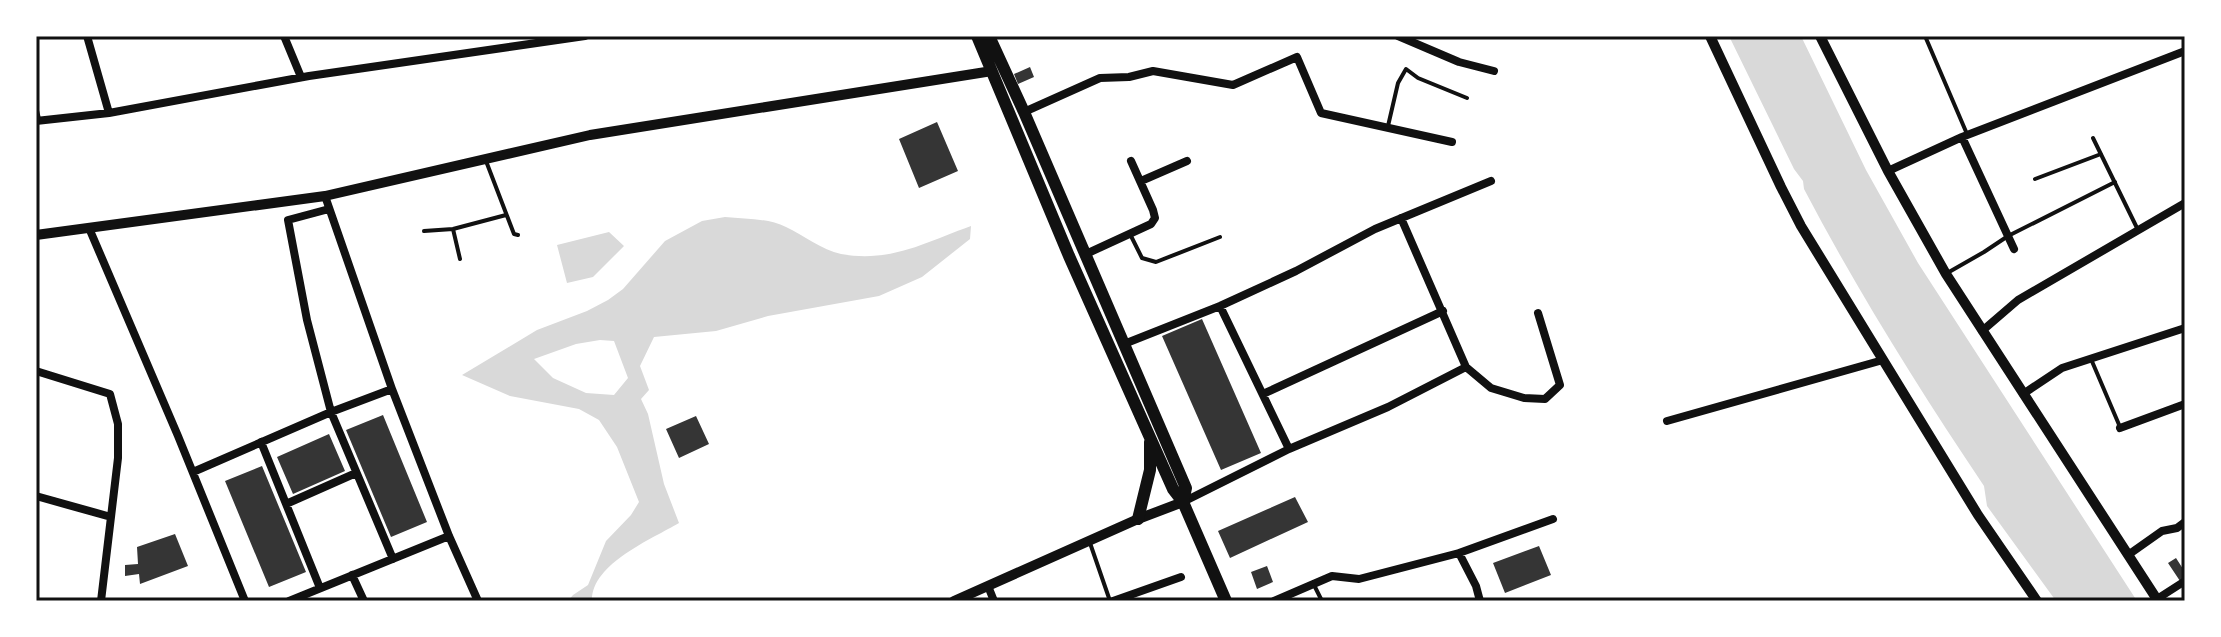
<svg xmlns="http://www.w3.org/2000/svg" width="2221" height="637" font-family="Literata,serif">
<rect width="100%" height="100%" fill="#fff"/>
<path fill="#d9d9d9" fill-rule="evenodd" d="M1729 36H1801L1866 170 1918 263 2137 601H2056L1987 506 1984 486C1919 389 1858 292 1804 189L1803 181 1794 169Z
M725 217C745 219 768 218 786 227 803 235 822 250 841 254 891 263 926 242 971 226L970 239 922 277 879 296 768 316 716 331 654 337 640 366 649 390 641 399 648 414 664 484 679 523C652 539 591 564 592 601H568L573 595 588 585 606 541 631 515 639 502 617 447 599 420 579 409 510 396 462 375 537 330 587 311 608 300 623 289 665 241 702 221ZM600 340 614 341 628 378 614 395 586 393 553 378 534 359 576 344Z
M609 232 624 246 593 277 567 283 557 245Z"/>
<path fill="#353535" d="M1030 67 1034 77 1018 84 1014 74Z
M937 122 958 171 919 188 899 139Z
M1202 319 1261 453 1221 470 1162 336Z
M383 415 427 522 391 537 346 430Z
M696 416 709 444 679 458 666 429Z
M329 434 345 471 293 494 277 457Z
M262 466 306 572 269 587 225 481Z
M1295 497 1308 522 1230 558 1218 531Z
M175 534 188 566 140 584 139 574 125 576V565L138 564 137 547Z
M1539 546 1551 575 1505 593 1493 563Z
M2176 558 2185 572V578L2180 581 2168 563Z
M1267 566 1273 582 1257 589 1251 572Z"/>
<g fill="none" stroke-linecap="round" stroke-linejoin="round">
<path stroke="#111" stroke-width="4" d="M1925 36 1967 134
M162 37 166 36
M36 106 39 119
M1388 126 1398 83 1406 69 1418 78 1467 98
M2093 138 2138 230
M486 161 514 234 518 235
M2035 179 2101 154
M453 229 460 259
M424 231 453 229 506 215
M1131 236 1142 258 1156 262 1220 237
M1949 272 1984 252 2008 236 2115 182
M2091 359 2120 427
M1090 543 1110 601
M1314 585 1322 601"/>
<path stroke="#111" stroke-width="8" d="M87 36 109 113
M284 36 301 77
M1398 36 1459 62 1494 71
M1024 112 1100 78 1129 77 1153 71 1233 85 1297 57 1321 113 1452 142
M36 121 109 113 309 76 585 36
M1962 137 2014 249
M1888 171 1962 137 2185 51
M1141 181 1187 161
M325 196 392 389 449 536 478 601
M329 209 288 220 307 320 331 412 393 559
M1401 218 1466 367 1491 388 1524 398 1545 399 1560 385 1538 313
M89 228 178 436 245 601
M1086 254 1151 224 1155 218 1153 210 1131 161
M1982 331 2018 300 2185 203
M1124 344 1220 306 1296 271 1375 229 1491 181
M36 371 110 394 118 424V458L101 601
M1263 394 1443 311
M2023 394 2062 368 2185 328
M1667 421 1883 360
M2120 428 2185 404
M261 442 320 588
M1289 449 1388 407 1466 367
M193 472 331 412 392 389
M36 496 111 517
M1183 502 1289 449 1220 306
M286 504 356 473
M1459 553 1553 519
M2128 555 2162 531 2177 528 2185 522
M352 575 364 601
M988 586 994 601
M2157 599 2185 581
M289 601 449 536
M1113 601 1181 577
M1274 601 1332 576 1359 579 1459 553 1476 586 1480 601"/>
<path stroke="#111" stroke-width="10" d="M1710 36 1781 187 1801 226 1978 515 2037 601
M1820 36 1888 171 1946 274 2158 601
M36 235 325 196 590 135 992 71
M954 601 1138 519 1183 502"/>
<path stroke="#111" stroke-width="12" d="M977 36 1069 256 1173 489 1183 502 1226 601
M989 36 1024 112 1186 488 1183 502
M1138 519 1150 470V442"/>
</g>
<rect width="2221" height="637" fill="none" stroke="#ffffff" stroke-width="76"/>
<rect x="38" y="38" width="2145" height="561" fill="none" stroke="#111" stroke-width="3"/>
</svg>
